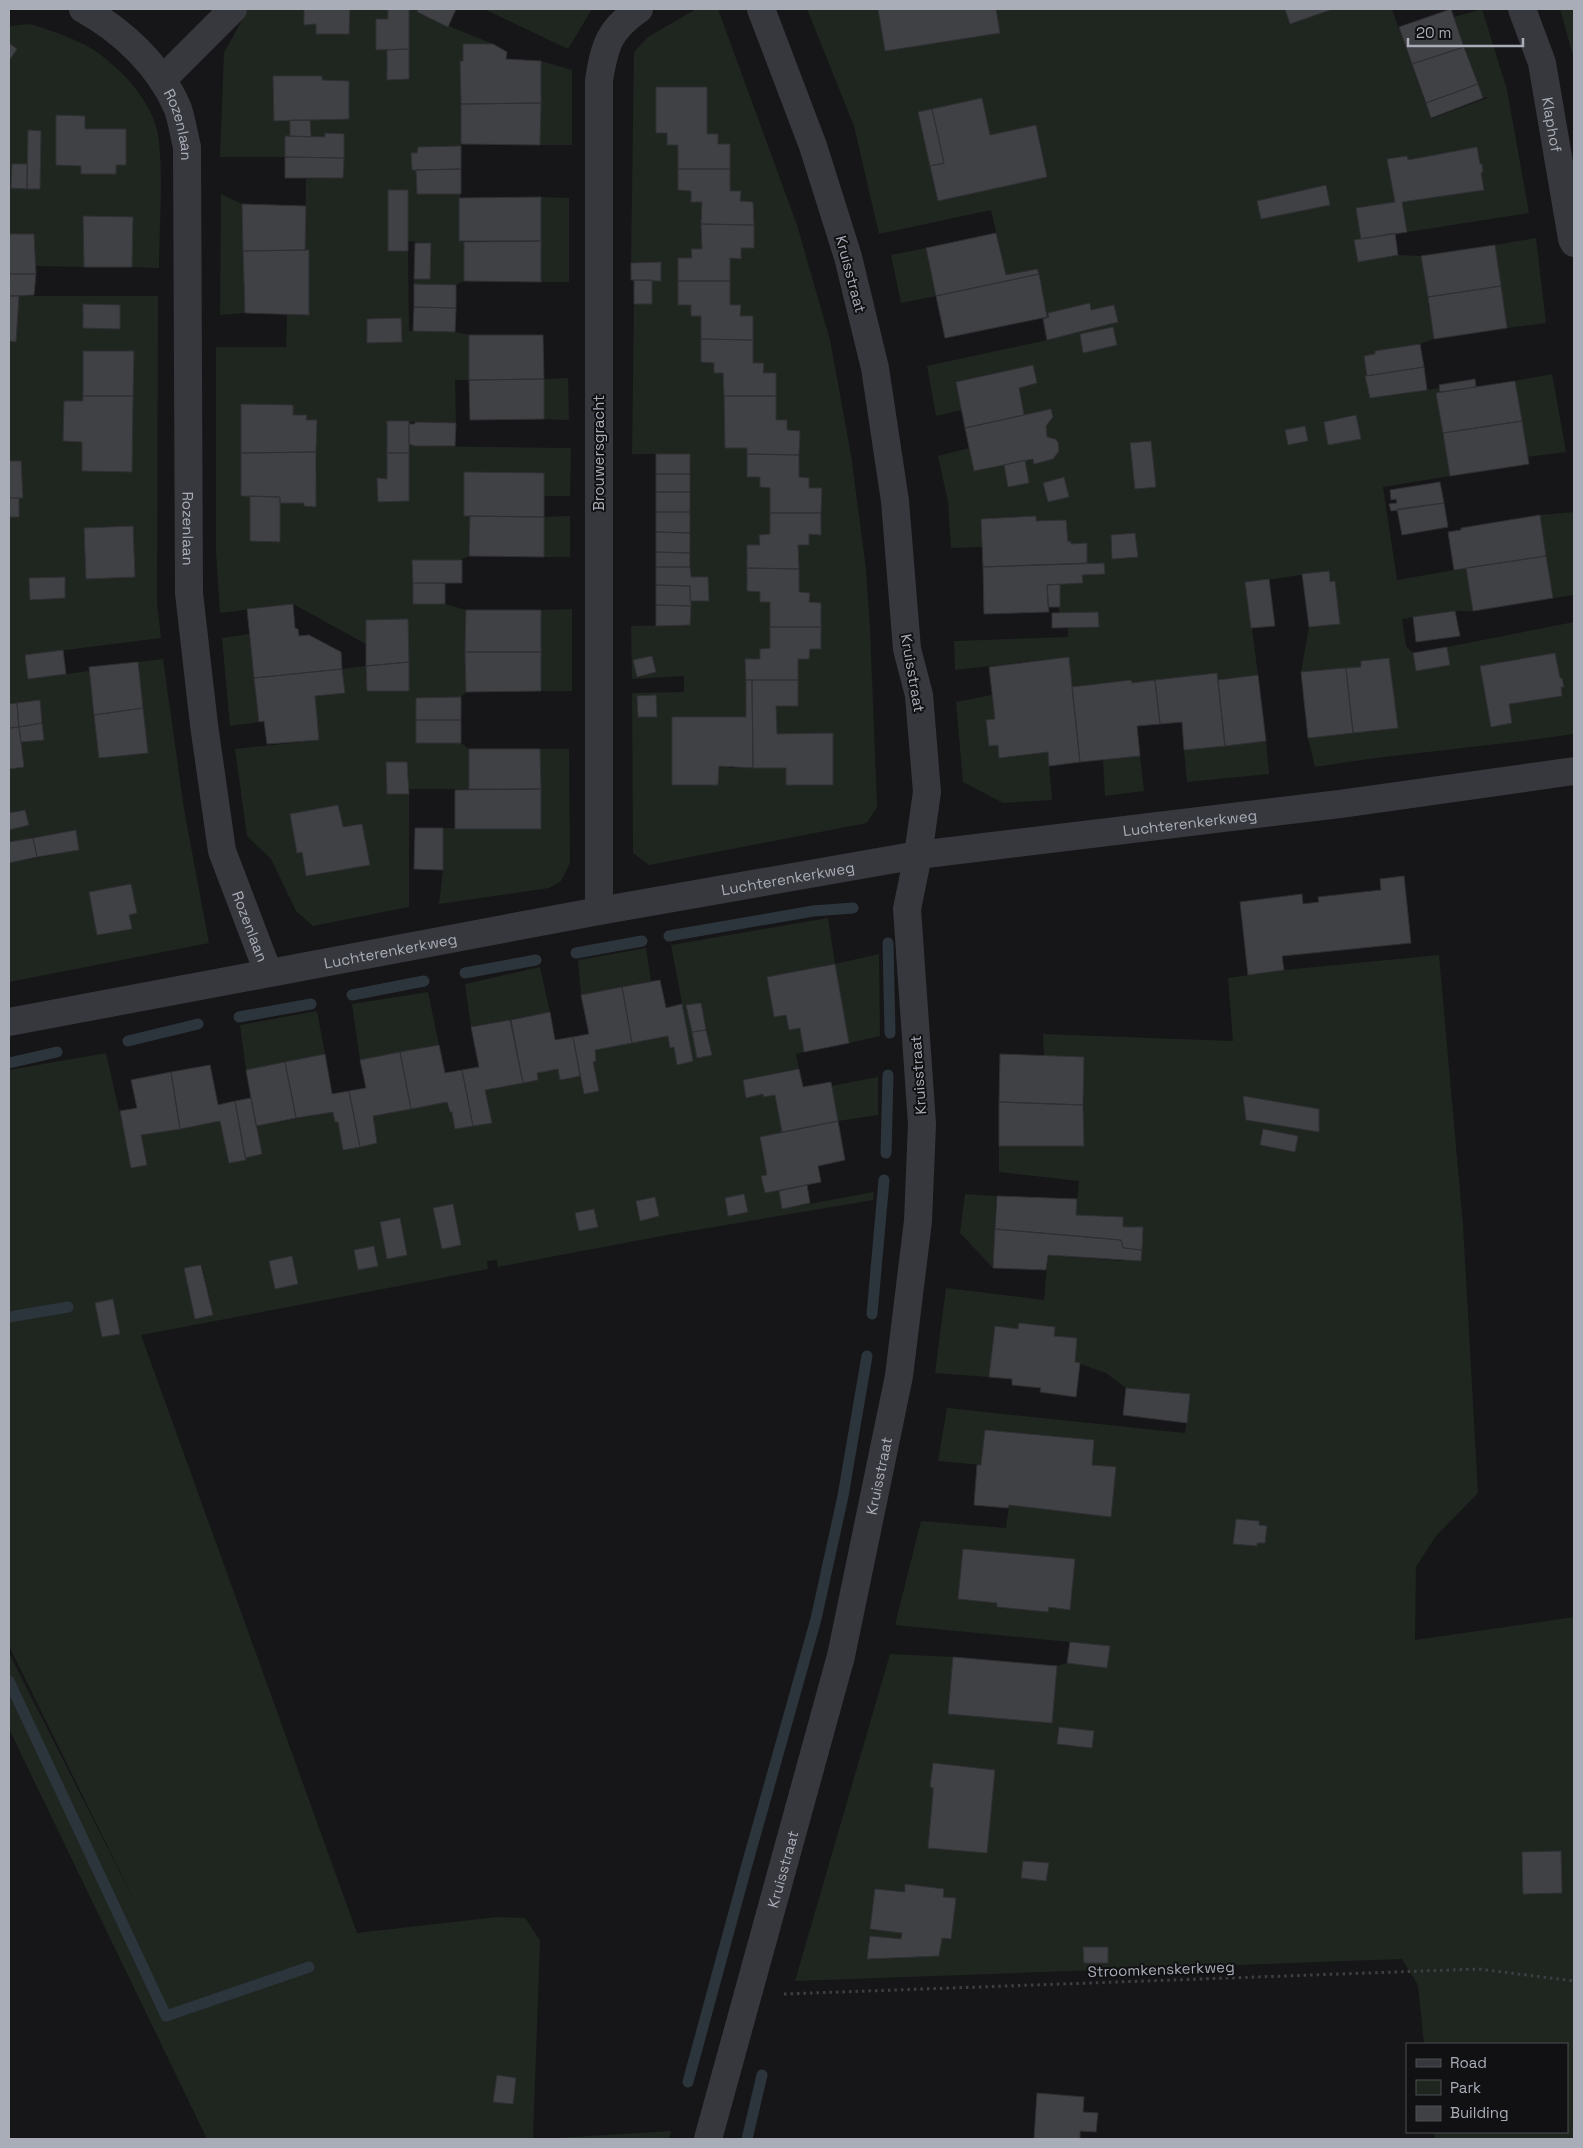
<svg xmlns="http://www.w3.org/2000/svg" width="1583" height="2148" font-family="'Space Grotesk',sans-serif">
<rect width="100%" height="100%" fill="#161618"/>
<path fill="#1e261f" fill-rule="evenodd" d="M248 9H304V24H316V34H349L350 9H388V19L376 20V50H387L388 80 409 79V9H418L417 13 493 44 460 61 461 146 418 147 417 153H411L412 170H416L417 194H461L459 198V241L464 242V281L456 285 414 284V279H430V243L408 241V190L388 191V251H408L409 331 455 332 469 335V380H455L456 423 387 421V479H377L378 502 409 501V444L415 446 571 448 570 496H544L470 516 469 556 413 583V604H445L466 610V692L461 697 416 698V743H461L469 749V789H407L386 763 387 794H409V907L313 926 296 911 271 859 247 836 235 749 319 740 315 696 345 693 342 669 366 666 367 691H409L408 619 366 620V644L293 604 220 613 216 552V347H286L287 314 309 315V250H305L306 179 343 178 344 134 326 133 325 137H311L310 120 349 119V81L322 80V76H274V121L290 120V136L285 137V157H220L224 53ZM242 404 293 405V415L307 416 306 420 317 421 316 507 304 506V503H280L279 542 250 541V496H241ZM362 824 370 865 306 876 302 852Z
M484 9H592L568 49Z
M696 9H718L797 225 830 340 851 455 866 569 870 627 877 807 867 823 649 865 633 853 632 693 684 692V676L632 679 631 626 690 625V601H708L691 577 690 454H632L634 304H652V280H661V262L631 263 634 52 648 37ZM656 87H706L707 134H718V144H730V191H740V201L753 202 754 247 741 248V259L730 258V305L741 306 740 316H753V363H763V373H776V420H787V430L800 431 799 477 809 478V488H822L821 534H809V545H798L799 592 810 593 809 602 821 603V649H810L809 659H798V706H776L777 734H833V785H787L786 768H729V766H719L718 785H672V717H746V659H760V649L770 648V602H760V592L747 591V545H760L759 535 770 534V488L760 487V477H747V448L725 447 723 373H714V363L701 362V316H691V305H678V259L692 258 691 249H702V202H691V191L678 190V145L667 133H656Z
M807 9H878L885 51 1000 33 996 9H1285L1290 24 1333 9H1392L1431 119 1490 97 1483 98 1454 17 1482 9 1507 90 1529 213 1407 232 1402 202 1484 190 1481 173 1483 172 1482 164H1480L1477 147 1408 160 1407 156 1387 159 1395 202 1356 208 1361 239 1354 240 1358 262 1398 255 1421 256 1434 339 1420 344 1375 351V354L1364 356 1370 398 1440 388 1443 433 1450 476 1383 487 1397 580 1466 568 1473 611H1455L1402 619 1406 646 1413 653 1416 671 1450 665 1447 647 1574 622V734C1488 747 1401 753 1315 767L1308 738 1398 728 1389 658 1361 661V667L1301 672 1309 627 1340 624 1335 581 1330 582 1328 571 1246 583 1258 675 1218 680 1217 673 1132 683 1131 680 1072 687 1069 657 955 670 954 641 1068 637V628L1098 627V612L1059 613 1060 584 1083 583 1082 575 1104 574V563H1087L1086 544H1071V541L1068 542 1066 520 1036 521 1035 516 981 519 982 547 951 548 948 502 938 456 969 448 974 471 1004 465 1008 487 1029 482 1025 460 1033 459 1035 463 1053 459C1059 453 1061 446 1055 439L1047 437 1046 426 1053 417 1051 410 1024 415 1019 388 1037 383 1033 365 956 382 962 410 936 416 927 366 1047 340 1118 322 1114 305 1091 310 1090 303 1048 313 1049 317H1047L1037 269 1006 275 991 210 879 234 854 126ZM982 98 990 135 1036 125 1047 177 938 201 930 166ZM1113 327 1117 345 1083 353 1080 334ZM1151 441 1156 486 1135 489 1130 443ZM1063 477 1069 497 1048 502 1043 483ZM1135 534 1138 556 1112 559 1111 535ZM1555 653 1560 678H1562L1564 686 1561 687 1562 696 1509 704 1512 723 1491 727 1480 666Z
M1560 9H1574V59Z
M30 24C49 30 68 36 87 46 116 62 153 101 158 135 164 177 159 226 159 268L132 267 133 217 83 216 84 267 36 266 34 234H9V26ZM40 131V188H11L12 164H27Z
M541 61 572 70V145H540Z
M221 194 242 204 245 313 220 315Z
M541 197 569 198V282H541Z
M1536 238 1546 323 1507 328 1495 245Z
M926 248 936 296 901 303 891 255Z
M19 296H158L157 603 161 638 26 655 29 679 89 671 100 758 148 753 138 662 163 659 184 809 209 943 9 982V863L79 850 75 830 9 842V830L29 825 25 810 9 813V769L24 767 21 742 44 740 40 700 9 704V517L19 516V498L23 497 21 461H9V341H16ZM83 304 119 305H120L83 327ZM83 351H133L132 472 82 471V442L63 441 64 401H83ZM132 526H133L86 579 84 528ZM65 577V598L30 600V578ZM131 884 137 913 129 915 131 929 97 934 89 892Z
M1552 374 1566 452 1527 457 1515 381Z
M568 378 569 420 544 419V379Z
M1574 512V595L1553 598 1540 515Z
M570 516V557H544V517Z
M572 609V691H541V610Z
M249 634 259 722 230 726 222 638Z
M992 695 995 719 986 720 989 746 998 745 999 758 1048 752 1052 800 1003 803 963 782 956 702Z
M1266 741 1269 774 1187 782 1184 750Z
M540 749H569L570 863 561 881 549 888 439 904 443 870V828L540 829Z
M1140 756 1144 791 1105 796 1103 760Z
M828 918 835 964 879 954 880 1036 849 1043 834 964 767 977 774 1017 786 1015 789 1030 800 1028 804 1052 796 1054 799 1069 743 1080 746 1098 763 1094 764 1097 775 1095 782 1132 760 1137 767 1175 762 1176 765 1193 779 1191 782 1209 874 1192 873 1200 667 1235 498 1267 497 1260 487 1261 488 1269 141 1335 357 1933 497 1917 525 1918 540 1940 533 2139H207L9 1729V1653L138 1908 9 1646V1070L106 1053 132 1168 147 1165 141 1135 220 1121 245 1158 262 1154 256 1126 333 1112 335 1122H338L343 1150 377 1143 373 1116 447 1102 449 1112H452L455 1129 491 1123 485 1090 538 1080 537 1073 558 1069 560 1080 580 1076 584 1094 599 1091 593 1062 596 1061 595 1050 668 1036 670 1048 674 1047 677 1064 693 1061 671 945ZM700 1003 712 1055 698 1058 686 1006ZM655 1197 659 1216 640 1220 636 1201ZM453 1204 461 1245 442 1249 434 1208ZM594 1209 597 1227 579 1231 575 1213ZM399 1218H400L387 1259 380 1222ZM374 1246 378 1266 358 1270 354 1250ZM292 1256 298 1284 275 1289 269 1261ZM202 1265 213 1315 196 1319 184 1268Z
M646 948 651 981 581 995 578 960Z
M1439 955 1463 1225 1478 1493 1436 1536 1416 1567 1415 1640 1574 1617V2139H1435L1434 2132H1567V2044H1424L1418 1985 1402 1959 795 1981 890 1654 953 1657 948 1714 1052 1723 1057 1666 1067 1663 1107 1668 1110 1646 895 1625 921 1521 1006 1528 1009 1505 1111 1516 1116 1468 1092 1465 1094 1440 985 1430 981 1465 938 1461 947 1408 1185 1433 1190 1394 1126 1388 1106 1373 1075 1362 1077 1338 1054 1336V1327L1019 1323 1018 1329 995 1326 989 1377 935 1373 946 1288 1044 1300 1048 1255 1122 1261 1143 1227H1123V1217L1076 1215 1079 1181 999 1172V1146H1084V1057L1044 1056 1043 1034 1233 1041 1228 978 1284 970ZM1243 1097 1318 1109 1319 1132 1246 1120ZM1263 1129 1298 1136 1295 1152ZM1236 1519 1259 1521V1525L1266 1526 1265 1543H1257V1546L1233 1544ZM963 1549 1075 1559 1070 1609 1049 1607 1048 1612 997 1607V1603L958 1598ZM1059 1727 1094 1731 1092 1748 1057 1744ZM933 1763 995 1770 986 1853 932 1792 933 1788 930 1787ZM906 1884 944 1889 943 1897 956 1898 951 1939 942 1938 939 1956 867 1958 870 1936 901 1939 902 1933 870 1929 875 1889 905 1892Z
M540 967 550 1012 471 1027 465 984Z
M428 992 439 1045 360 1060 352 1004Z
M317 1011 325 1054 246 1070 240 1025Z
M878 1077V1115L838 1121 831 1086Z
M965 1194 996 1196 993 1268 960 1233Z
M671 2131 669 2139H540Z"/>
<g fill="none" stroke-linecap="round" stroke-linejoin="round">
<path stroke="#2c353c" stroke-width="11" d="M669 936 813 911 853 908
M888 943 890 1033
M576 953 642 941
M465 973 536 960
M352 995 424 981
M239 1017 311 1004
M128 1041 198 1024
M9 1063 57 1052
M886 1153 888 1075
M872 1314 884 1180
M9 1317 68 1307
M9 1681 166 2016 309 1967
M688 2082 746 1868 816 1619 843 1496 867 1356
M747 2139 762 2075"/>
</g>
<path fill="#404145" stroke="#303034" d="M304 9H350L349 34H316V24L304 25Z
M388 9H409V49L376 50V19H388Z
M418 9H456L448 27 417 12Z
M878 9H996L1000 33 885 51Z
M1285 9H1333L1290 24Z
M1451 9 1464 47 1412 64 1399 27Z
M9 43 17 49 9 61Z
M463 44H493L507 52 506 59 541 61V103L461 104 460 61H463Z
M1464 47 1478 84 1426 103 1412 64Z
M409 49V79L387 80V50Z
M273 76H322V80L349 81V119L274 121Z
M1478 84 1483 98 1431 118 1426 103Z
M656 87H707V134H718V144H730V169H678V145H667V133H656Z
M982 98 990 135 1036 125 1047 177 938 201 930 166 944 163 932 109Z
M541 103 540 145 461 144V104Z
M932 109 944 163 930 166 918 112Z
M56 115 85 116V129H126V165H116V174H81V166L56 165Z
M290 120H310L311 137 290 136Z
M28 130 41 131 40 189H27Z
M325 133 344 134V158L285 157V136L325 137Z
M461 146V169L412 170 411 153H417L418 147Z
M1477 147 1480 164H1482L1483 172 1481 173 1484 190 1402 202 1407 232 1361 239 1356 208 1395 202 1387 159 1407 156 1408 160Z
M285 157 344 158 343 178H285Z
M12 164H27V189L11 188Z
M461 169V194H417L416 170Z
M678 169H730V191H741L740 201 753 202 754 225 701 224 702 202H691V191L678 190Z
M1326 185 1330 205 1261 219 1257 201Z
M388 190H408V251H388Z
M541 197V241H459V198Z
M242 204 306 206 305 250 243 251Z
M83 216 133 217 132 267H84Z
M701 224 754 225V248H741V259L730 258V281H678V258H692L691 249H702Z
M996 233 1006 275 1037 269 1039 274 936 296 926 248Z
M1395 233 1398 255 1358 262 1354 240Z
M9 234H34L36 274H9Z
M541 241V282L464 281V242Z
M415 243H431L430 279H414Z
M1495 245 1501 286 1428 297 1421 256Z
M309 250V315L245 313 243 251Z
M661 262V281L631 280V263Z
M9 274H36L34 295 9 296Z
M1039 274 1047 317 945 338 936 296Z
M634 280H652V304H634Z
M678 281H730V305H741L740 316H753V340L701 339V316H691V305H678Z
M414 284 456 285V308L414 307Z
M1501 286 1507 328 1434 339 1428 297Z
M9 296H19L16 342 9 341Z
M1090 303 1091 310 1114 305 1118 322 1047 340 1043 319 1049 317 1048 313Z
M83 304 120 305V329L83 328Z
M414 307 456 308 455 332 413 331Z
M401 318 402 342 367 343V319Z
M1113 327 1117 345 1083 353 1080 334Z
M469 335H543L544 379 469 380Z
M701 339 753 340V363H764L763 373H776V396H724L723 373H714V363L701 362Z
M1420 344 1424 367 1367 376 1364 356 1375 354V351Z
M83 351H134L133 396H83Z
M1033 365 1037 383 1019 388 1024 415 965 428 956 382Z
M1424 367 1427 390 1370 398 1365 376Z
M544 379V419L470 420 469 380Z
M1475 379 1476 387 1440 392 1439 385Z
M1515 381 1522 421 1443 433 1436 393Z
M83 396H133L132 472 82 471V442L63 441 64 401H83Z
M724 396H776V420H787V430L800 431 799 455 747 454V448H725Z
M241 404 293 405V415H307L306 420H317L316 452 241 453Z
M1051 409 1053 417 1046 426 1047 437 1055 439 1058 442 1059 451 1053 459 1034 464 1033 459 974 471 965 428Z
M1356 415 1361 439 1328 445 1324 422Z
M387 421H409V453H387Z
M1522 421 1529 464 1450 476 1443 433Z
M415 422 456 423 455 446H415L409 444V424H415Z
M1305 426 1308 441 1288 445 1285 430Z
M1151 441 1156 487 1135 489 1130 443Z
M316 452V507L304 506V503H280V497L241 496V453Z
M387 453H409V501L378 502 377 478 387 479Z
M656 454H690V474H656Z
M747 454 799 455V477L809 478V488H822L821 513H770V488L760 487V477H747Z
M1025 460 1029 483 1008 487 1004 465Z
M9 461H21L23 498H9Z
M464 472 544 473V517L464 516Z
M656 474H690V492H656Z
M1064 477 1069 497 1048 502 1043 483Z
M1440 482 1444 503 1391 511 1389 504 1397 503 1396 499 1391 500 1390 490Z
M656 492H690V512H656Z
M250 496 280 497V542L250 541Z
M9 498H19V517H9Z
M1444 503 1448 527 1402 535 1397 509Z
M656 512H690V533L656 532Z
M770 513H821V535L809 534V545H798L799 569 747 568V545H760L759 535 770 534Z
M1540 515 1546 556 1454 570 1448 532 1461 530V528Z
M470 516 544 517V557L469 556Z
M1036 516V521L1066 520 1068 542 1071 541V544L1087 543V563L983 567 981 519Z
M133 526 135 577 86 579 84 528Z
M656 532 690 533V553L656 552Z
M1135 533 1138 557 1112 559 1111 535Z
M656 552 690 553V567H656Z
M1546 556 1553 598 1473 611 1466 568Z
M412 560H462V583H413Z
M1104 563 1105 574 1082 575 1083 583 1047 585 1049 612 984 614 983 567Z
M656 567H690L691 577H708L709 601H690V586L656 585Z
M747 568 799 569V592L810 593 809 602 821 603V627H770V602H760V592L747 591Z
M1329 571 1330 582 1335 581 1340 624 1309 627 1302 574Z
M65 577V598L30 600 29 578Z
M1269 579 1275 626 1251 628 1245 582Z
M413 583H445V604H413Z
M1060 584V607H1048L1047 585Z
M656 585 690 586 691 606 656 605Z
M293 604 295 628 298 629 299 636 309 635 341 652 342 669 254 678 247 609Z
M656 605 691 606 690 625 656 626Z
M466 610H541V652H465Z
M1455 611 1460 636 1416 642 1413 617Z
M1098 612 1099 627 1052 628V613Z
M408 619 409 662 366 666V620Z
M770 627H821V649H810L809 659H798V680H746L745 659H760V649L770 648Z
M1447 647 1450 665 1416 671 1413 653Z
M63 650 66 674 28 679 25 655Z
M465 652H541V691L466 692Z
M1555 653 1560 678H1562L1564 687H1561L1562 696 1509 704 1512 723 1491 727 1480 666Z
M652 656 656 672 637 677 633 660Z
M1069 657 1080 762 1049 766 1048 752 999 758 998 745 989 746 986 720 995 719 989 667Z
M1389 658 1398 728 1353 733 1346 668 1361 667V661Z
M138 662 143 708 94 715 89 667Z
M409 662V691H367L366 666Z
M1346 668 1353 733 1308 738 1301 672Z
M342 669 345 693 315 696 319 740 267 744 264 721 259 722 254 678Z
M1217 673 1225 746 1184 750 1182 722 1160 724 1155 680Z
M1258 675 1266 741 1225 746 1218 680Z
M746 680H752L753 768 719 766 718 785H672V717H746Z
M752 680H798V706H776L777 734 833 733V785H786V768H753Z
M1131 680 1132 683 1155 680 1160 724 1137 726 1140 756 1080 762 1072 687Z
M656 695 657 717H638L637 696Z
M461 697V720H416V698Z
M40 700 42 723 19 727 17 703Z
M17 703 19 727 9 728V704Z
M143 708 148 753 99 758 94 715Z
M416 720H461V743H416Z
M42 723 44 740 21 742 19 727Z
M19 727 24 767 9 769V728Z
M469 749H540L541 789H469Z
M386 762H407L409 794H387Z
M541 789V829H455V790Z
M338 805 343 827 362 824 370 865 306 876 302 852 297 853 290 814Z
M25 810 29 825 9 830V813Z
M415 828H443V870L414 869Z
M76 830 79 850 37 857 33 838Z
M33 838 37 857 9 863V842Z
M1404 876 1411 943 1282 956 1284 970 1248 975 1240 902 1302 894 1303 904 1319 902 1318 897 1381 890 1380 879Z
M131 884 137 913 129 915 132 929 97 935 89 892Z
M835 964 849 1043 804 1052 800 1028 789 1030 786 1015 774 1017 767 977Z
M660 980 666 1008 682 1004 693 1061 677 1065 674 1047 670 1048 668 1036 632 1043 622 987Z
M622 987 632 1043 595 1050 596 1061 593 1062 599 1091 584 1094 573 1037 589 1034 581 995Z
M701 1003 706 1030 692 1032 686 1005Z
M550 1012 555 1040 573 1037 580 1076 560 1080 558 1069 537 1073 538 1080 523 1083 511 1020Z
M510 1020 523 1083 485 1090 492 1123 473 1126 462 1070 479 1067 471 1027Z
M706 1030 712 1055 697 1058 692 1032Z
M439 1045 445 1073 462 1070 473 1126 455 1129 452 1112H450L447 1102 411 1109 400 1052Z
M400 1052 411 1109 373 1116 377 1143 360 1147 349 1091 366 1088 360 1060Z
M325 1054 332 1094 349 1091 360 1147 343 1150 338 1122H335L333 1112 296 1118 285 1062Z
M1000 1054 1084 1057 1083 1105 999 1102Z
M285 1062 296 1118 256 1126 246 1070Z
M210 1065 218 1105 235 1101 246 1160 229 1163 220 1121 180 1129 171 1072Z
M799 1069 803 1087 831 1082 838 1121 782 1132 775 1095 764 1097 763 1094 746 1098 743 1080Z
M171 1072 180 1129 141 1135 147 1165 131 1168 120 1111 137 1108 131 1080Z
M1243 1096 1319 1109V1132L1246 1120Z
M251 1098 262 1154 245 1158 235 1101Z
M999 1102 1083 1105 1084 1146H999Z
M838 1121 845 1160 818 1166 821 1182 765 1193 761 1176 767 1175 760 1137Z
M1263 1129 1298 1136 1295 1152 1260 1145Z
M807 1185 810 1203 782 1209 779 1191Z
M744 1194 748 1212 728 1216 725 1198Z
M997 1196 1077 1199 1076 1215 1123 1217V1227H1143L1142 1250 1123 1248 1121 1240 995 1229Z
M655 1197 659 1216 640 1221 636 1201Z
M453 1204 461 1245 442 1249 433 1208Z
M594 1209 598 1227 579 1231 575 1213Z
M400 1218 407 1255 387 1259 380 1222Z
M995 1229 1121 1240 1123 1248 1142 1250 1141 1261 1048 1255 1046 1270 993 1268Z
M374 1246 378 1266 358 1270 354 1250Z
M292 1256 298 1284 275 1289 269 1261Z
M201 1265 213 1315 195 1319 184 1268Z
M113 1299 120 1334 102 1337 95 1303Z
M1019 1323 1055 1327 1054 1336 1077 1338 1075 1362 1080 1363 1076 1397 1040 1392 1041 1388 1012 1385V1379L989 1377 995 1326 1018 1329Z
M1126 1388 1190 1394 1187 1423 1123 1415Z
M985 1430 1094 1440 1092 1465 1116 1467 1111 1517 1009 1505 1008 1508 974 1505 977 1465H981Z
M1236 1519 1259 1521V1525L1267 1526 1265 1543H1257V1546L1233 1544Z
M963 1549 1075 1559 1070 1610 1049 1607 1048 1612 997 1607V1603L958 1599Z
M1070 1642 1110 1646 1107 1668 1067 1663Z
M953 1657 1057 1666 1052 1723 948 1714Z
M1059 1727 1094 1731 1092 1748 1057 1744Z
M933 1763 995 1770 987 1853 928 1848 933 1793V1788L930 1787Z
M1561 1851 1562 1893 1523 1894 1522 1852Z
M1023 1861 1049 1863 1046 1881 1021 1878Z
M905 1884 944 1889 943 1897 956 1898 951 1939 942 1938 939 1956 867 1959 870 1936 901 1939 902 1933 870 1929 875 1889 905 1892Z
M1083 1947H1108V1963H1084Z
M497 2075 516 2078 513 2104 493 2102Z
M1037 2093 1084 2097 1083 2112 1098 2113 1096 2132 1080 2131V2139H1034Z"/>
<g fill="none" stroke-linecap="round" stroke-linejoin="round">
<path stroke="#3d3f44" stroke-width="3" stroke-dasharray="2.5 4" stroke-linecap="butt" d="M784 1994 1479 1969 1574 1981"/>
<g stroke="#37383d" stroke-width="28">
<path id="s1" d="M83 9C123 31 160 66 178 109 182 121 184 135 187 147L189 593 204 725 222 851 268 972"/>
<path id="s2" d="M1522 9 1542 63 1572 239 1574 243"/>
<path d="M162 80 233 9"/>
<path d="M599 911V80C605 44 609 30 639 9"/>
<path id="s3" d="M9 1022 599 911 918 855 1340 804 1574 771"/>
<path id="s4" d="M708 2139 841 1656 899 1376 918 1221 922 1124 907 909 918 855 927 792 919 695 907 649 895 501 875 368 848 257 813 146 761 9"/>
</g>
</g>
<g text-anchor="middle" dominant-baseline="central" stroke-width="4" stroke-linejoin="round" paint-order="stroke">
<g font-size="15" fill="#a8adb8" stroke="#111113">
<text stroke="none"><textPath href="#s2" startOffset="120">Klaphof</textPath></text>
<text stroke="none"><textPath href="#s1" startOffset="156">Rozenlaan</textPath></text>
<text transform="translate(851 274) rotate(75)">Kruisstraat</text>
<text transform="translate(598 453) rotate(-90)">Brouwersgracht</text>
<text stroke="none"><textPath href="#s1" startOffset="561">Rozenlaan</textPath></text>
<text transform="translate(913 673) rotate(80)">Kruisstraat</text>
<text stroke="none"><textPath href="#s3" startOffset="1198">Luchterenkerkweg</textPath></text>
<text stroke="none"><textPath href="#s3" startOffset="792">Luchterenkerkweg</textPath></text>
<text stroke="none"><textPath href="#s1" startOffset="966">Rozenlaan</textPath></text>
<text stroke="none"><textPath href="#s3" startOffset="388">Luchterenkerkweg</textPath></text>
<text transform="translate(918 1075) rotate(-94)">Kruisstraat</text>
<text stroke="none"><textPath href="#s4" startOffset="685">Kruisstraat</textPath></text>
<text stroke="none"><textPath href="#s4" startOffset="280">Kruisstraat</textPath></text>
<text transform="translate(1161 1969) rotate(-2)">Stroomkenskerkweg</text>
</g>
</g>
<rect width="1583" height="2148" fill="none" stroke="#a8adb8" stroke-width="20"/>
<rect x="1406" y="2043" width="162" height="90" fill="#111113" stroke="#4d4f55"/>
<rect x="1416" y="2059" width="25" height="8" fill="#37383d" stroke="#4d4f55"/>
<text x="1450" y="2068" font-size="15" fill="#a8adb8">Road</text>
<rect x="1416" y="2080" width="25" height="15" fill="#1e261f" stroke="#4d4f55"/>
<text x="1450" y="2093" font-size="15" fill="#a8adb8">Park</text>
<rect x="1416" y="2106" width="25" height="15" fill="#404145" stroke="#4d4f55"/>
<text x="1450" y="2118" font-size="15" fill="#a8adb8">Building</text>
<path d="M1408 38v8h115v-8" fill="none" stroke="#a8adb8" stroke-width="2.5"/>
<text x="1416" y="38" font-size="15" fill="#a8adb8" stroke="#111113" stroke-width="4" paint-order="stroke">20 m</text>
</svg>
